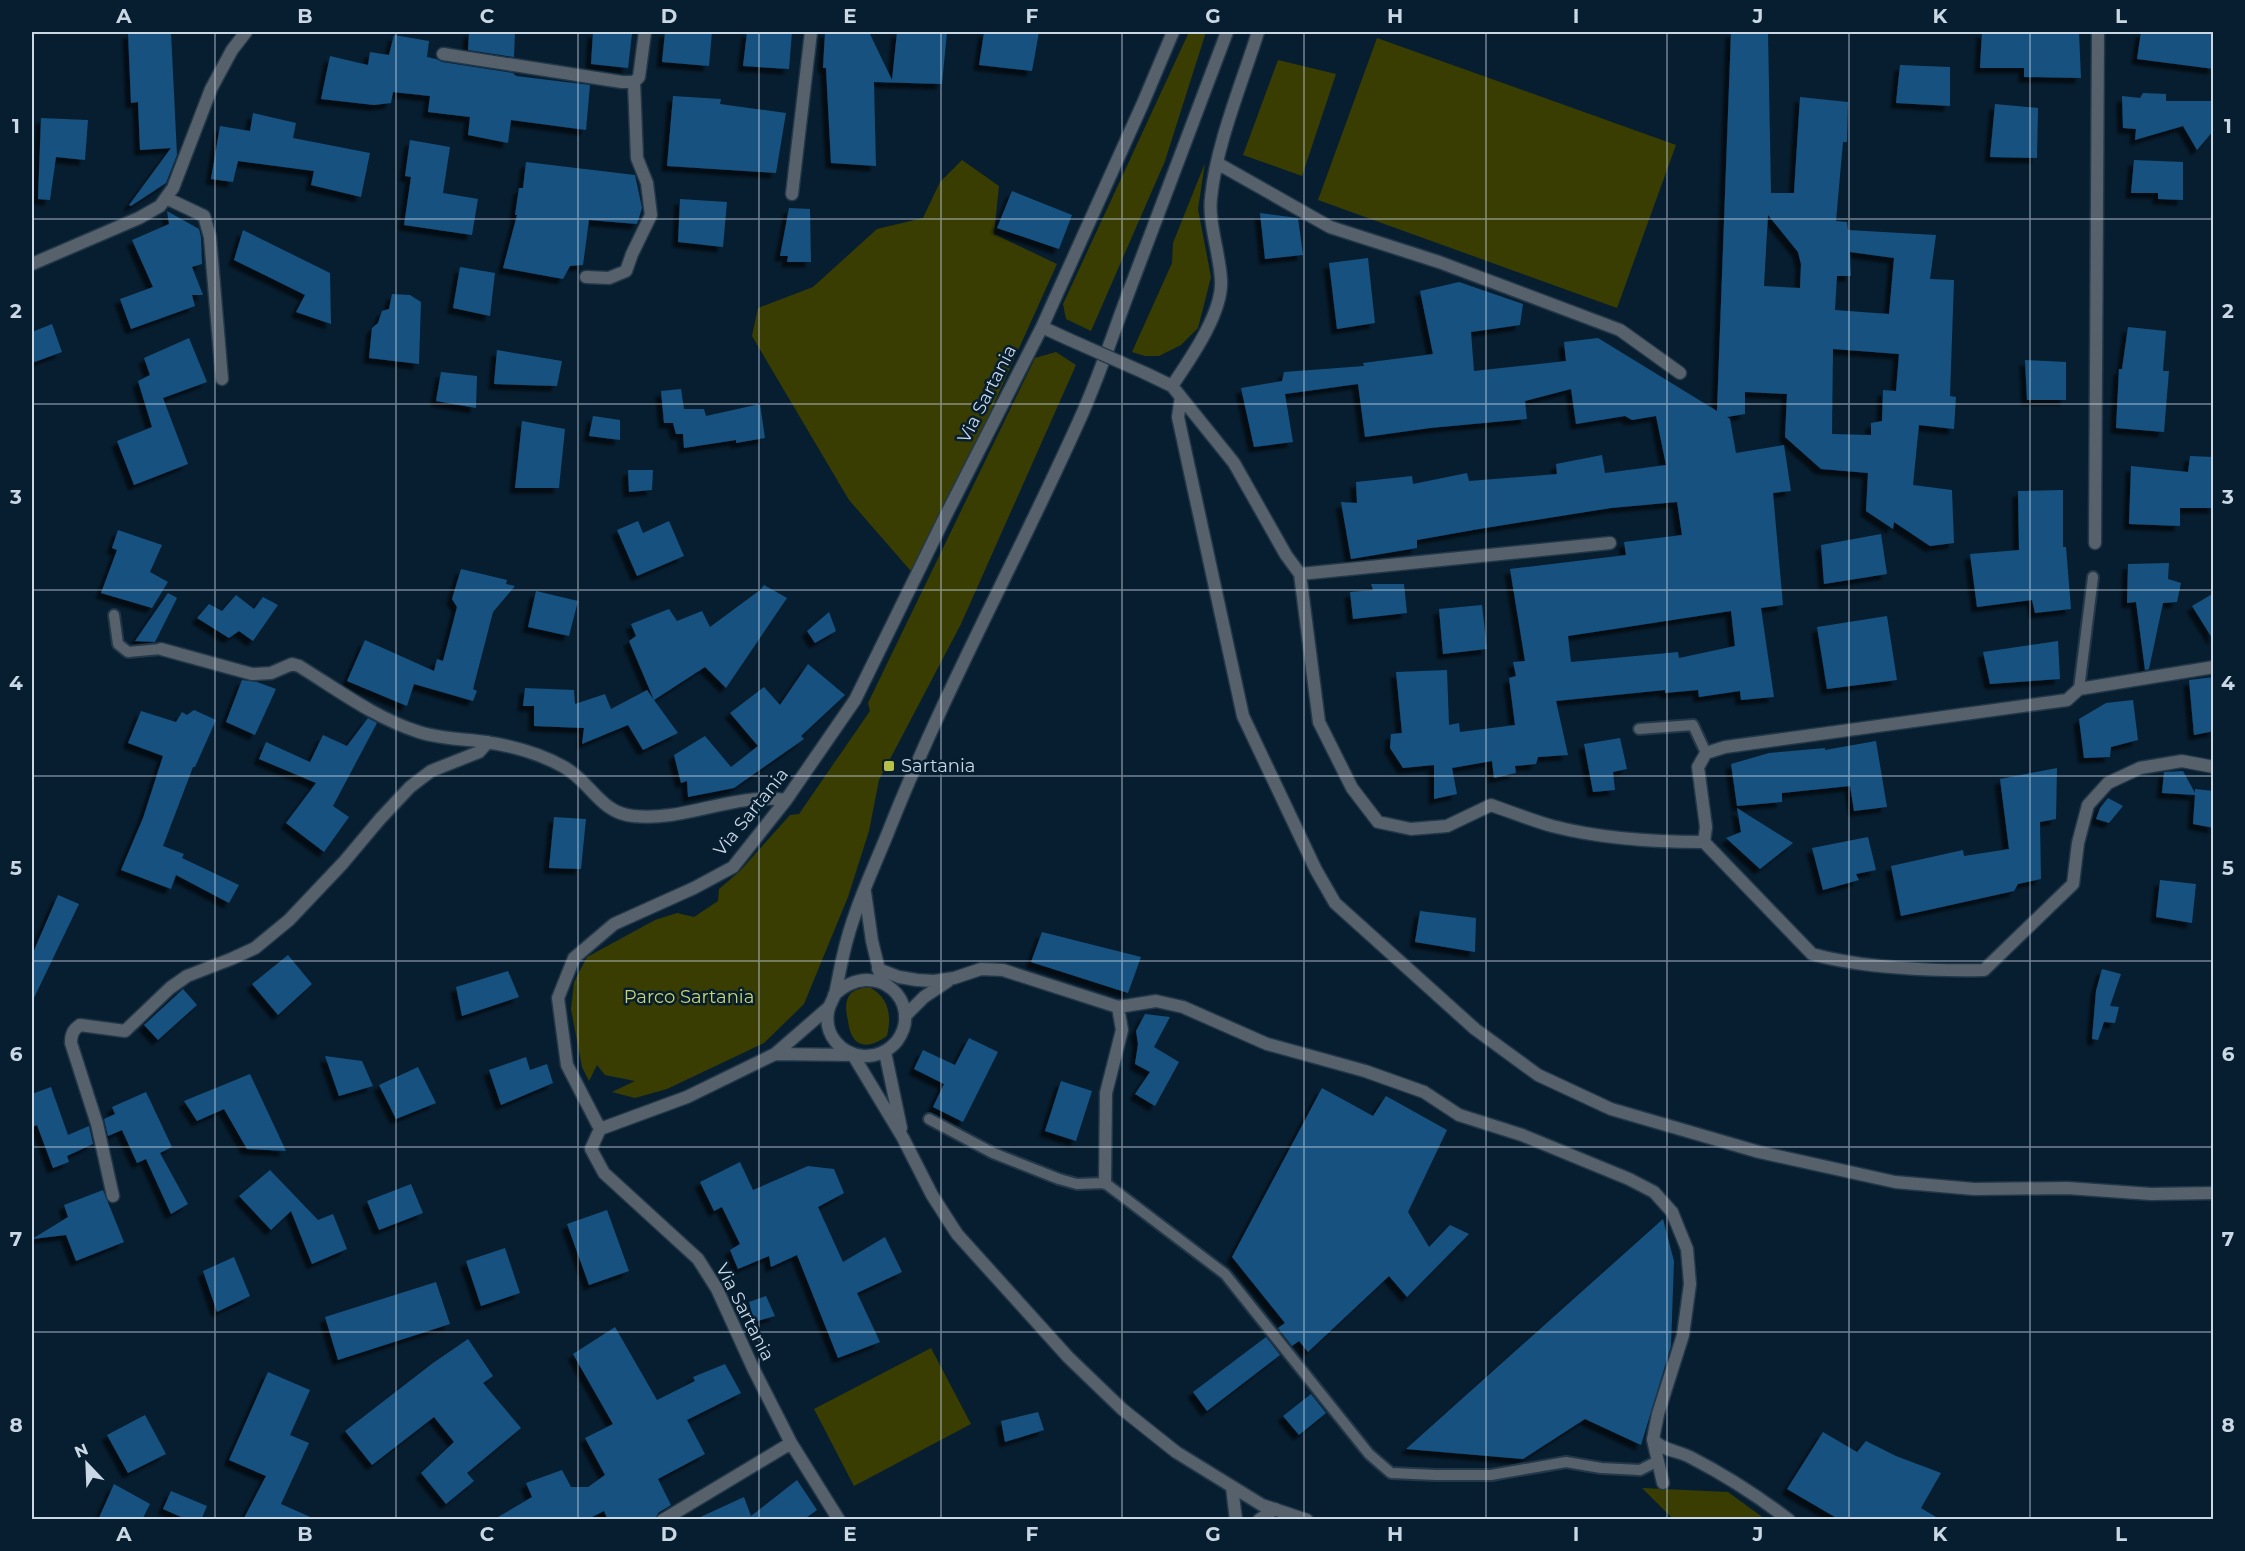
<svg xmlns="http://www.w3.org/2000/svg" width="2245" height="1551" font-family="Montserrat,sans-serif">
<defs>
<filter id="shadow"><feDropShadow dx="-5.5" dy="5.5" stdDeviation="1.5" flood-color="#0009"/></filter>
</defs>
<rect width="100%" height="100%" fill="#071e30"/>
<path fill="#393d01" d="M1189 32H1206L1165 161 1091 331 1066 319 1063 304Z
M1377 38 1676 145 1617 308 1318 200Z
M1278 60 1336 74 1302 176 1243 155Z
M962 160 999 186 994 234 1057 264 916 577 849 500 752 336 758 308 813 287 877 229 923 218 940 182Z
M1205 163 1198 209 1211 277 1198 328 1181 345 1159 356H1145L1132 352 1172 263 1173 243Z
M1056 352 1076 365 961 624 879 780 869 831 848 897 804 1004 764 1043 667 1089 635 1098 612 1092 635 1081 605 1075 597 1065 589 1081 582 1067 571 1009 574 982 587 957 655 920 677 913 694 917 718 901 719 889 740 871 790 815 799 814 870 711 868 703 1035 358Z
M869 987C889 997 892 1016 887 1036 866 1051 851 1047 848 1021 846 1011 844 1001 851 993 856 989 863 988 869 987Z
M931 1348 971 1424 854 1486 814 1409Z
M1642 1488 1728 1492 1765 1519H1673Z"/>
<path fill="#15517f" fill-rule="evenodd" filter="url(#shadow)" d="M171 32 177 155 166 183 131 206 129 205 171 148 140 150 138 102 131 103 128 33Z
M469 32H515L514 57 468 50Z
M593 32 632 34 628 68 591 64Z
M665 32H712L709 66 662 62Z
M747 32H792L789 69 743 66Z
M825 32H869L892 80 897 32H947L942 84 874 82 876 166 831 163 826 68H823Z
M984 32H1039L1032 71 979 65Z
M1731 32H1768L1771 193H1794L1800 97 1848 102 1847 142H1843L1836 221 1847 222 1848 230 1936 235 1930 279 1954 280 1950 396 1956 397 1954 429 1919 425 1913 485 1952 490 1954 543 1930 546 1894 522 1893 529 1866 511 1868 473 1821 469 1785 437 1787 394 1745 392V414L1727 417 1730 419 1736 453 1784 445 1791 491 1773 493 1783 605 1761 608 1774 697 1741 700 1740 691 1699 697 1698 690 1665 693V690L1556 701 1568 755 1538 757 1536 764 1515 766 1516 773 1494 778 1492 761 1452 768 1457 794 1434 799V765L1403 768 1390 748 1391 734 1402 733 1396 672 1447 670 1449 725 1459 723 1460 732 1515 725 1509 678 1516 676 1513 662 1525 661 1510 569 1626 555 1624 542 1682 535 1677 502 1611 508 1479 529 1417 540V548L1351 559 1341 502 1357 503 1356 482 1412 476 1413 484 1467 473 1469 481 1557 474 1556 464 1602 455 1605 473 1666 465 1656 416 1632 420 1625 416 1576 424 1571 389 1525 401 1527 419 1430 428 1365 437 1358 384 1285 394 1293 442 1254 447 1241 388 1282 381 1284 372 1364 366 1363 363 1433 354 1420 291 1459 282 1523 304 1520 325 1471 332 1474 371 1566 361 1564 342 1598 338 1717 411ZM1768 215 1798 252 1801 264 1800 288 1764 286ZM1850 252 1894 258 1889 314 1835 310 1837 276H1851ZM1833 349 1899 354 1896 391 1883 390 1882 421 1871 423V435L1832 434ZM1731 611 1735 646 1679 658 1678 652 1571 662 1568 636Z
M1982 32H2079L2081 78 2024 77V68H1980Z
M2141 32H2214V69L2137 59Z
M394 35 429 41 427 57 436 59 442 62 513 73 516 76 590 85 586 130 511 120 508 143 468 135 470 117 428 112 430 96 393 92 391 103 374 105 321 99 330 56 368 65 370 52 389 55Z
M1900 65 1950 67V106L1896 103Z
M2143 93 2166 94V101H2214V130L2197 150 2183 126 2135 140 2136 129 2123 128 2122 96 2140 98Z
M673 96 721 99 720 104 786 113 776 173 667 166Z
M1995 104 2038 108 2037 158 1990 157Z
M253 113 296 123 293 138 370 153 361 197 311 185 314 171 238 161 233 182 211 179 220 126 250 131Z
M41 118 88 120 85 160 56 157 50 200 38 199Z
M410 140 450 147 443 193 478 199 472 235 404 225 411 177 405 176Z
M2134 160 2183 162V200L2158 199V193H2131Z
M526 162 635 175 642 208 637 224 589 220 583 265 570 266 563 279 503 268 517 215H515L519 188H523Z
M1012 191 1072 215 1059 249 997 228Z
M680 199 727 202 723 247 678 242Z
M789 208 810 209 811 262H787L788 256H780Z
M167 211 199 229 201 237 202 264 192 267 203 295H192L195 306 131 329 120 299 153 287 132 240 169 224Z
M1260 213 1298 218 1303 255 1265 259Z
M243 230 330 273 331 324 296 312 305 295 234 260Z
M1368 258 1375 323 1337 329 1329 263Z
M460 267 495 273 490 316 453 308Z
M392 294 410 295 421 302 419 364 369 358 372 328 378 323 382 311 389 309Z
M52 324 62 352 32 363V332Z
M2128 327 2166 331 2163 371H2169L2164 432 2116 428 2119 369H2122Z
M189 338 207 382 163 398 188 464 134 485 117 441 152 427 138 381 150 375 144 358Z
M497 350 562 361 557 386 494 384Z
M2025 360 2066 362V400H2027Z
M441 372 477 376 476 408 436 401Z
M681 389 684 409H704L706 416 760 404 765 438 736 443V440L684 448 683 434H676L673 423H664L661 391Z
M593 416 620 420V440L589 436Z
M522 421 565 429 559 488H515Z
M2190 456 2214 457V508H2180V526L2129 524 2131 466 2188 472Z
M628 470H653L652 490 629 492Z
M2063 490V547H2066L2071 609 2035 613 2032 600 1977 607 1970 554 2019 550 2018 491Z
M638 521 643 533 669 521 684 556 637 576 617 530Z
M118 530 162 545 150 572 168 582 152 608 101 593 117 550 112 548Z
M1881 534 1887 574 1824 584 1821 545Z
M2169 563 2168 579 2181 583 2177 602 2163 603 2149 669 2145 670 2136 602 2127 603 2128 564Z
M461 569 507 580 506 584 515 586 493 612 473 689 477 691 473 701 414 684 407 706 347 681 365 640 434 671 437 659 443 661 457 607 452 599Z
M1371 584H1404L1407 613 1353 619 1350 592 1373 590Z
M764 585 787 598 726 688 705 667 654 700 678 733 643 750 628 725 582 744 584 728 534 726V706H523L525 688 574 690 575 704 605 694 611 709 647 690 654 700 629 641 636 636 631 624 669 609 677 621 702 611 710 627 760 590Z
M536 591 578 601 569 636 528 627Z
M168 593 177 598 155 642 135 641Z
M2214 593V641L2192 606Z
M236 595 254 609 263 597 278 605 253 641 239 631 229 638 197 618 209 604 222 611Z
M1482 605 1487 649 1443 654 1439 609Z
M829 612 836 631 815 643 807 631Z
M1887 616 1897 680 1827 689 1817 627Z
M2058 641 2060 679 1990 684 1983 652Z
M808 664 845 695 801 736 804 739 734 788 688 797 687 781 681 783 674 755 705 736 731 767 758 746 730 713 764 687 780 705Z
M2214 677V731L2194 735 2189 680Z
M242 680 257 682 276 689 255 735 226 722Z
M2133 700 2138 740 2111 747 2110 757 2084 758 2079 719 2106 703Z
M194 710 216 720 195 767H193L163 846 184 854 182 858 239 885 229 903 176 875 171 889 121 870 143 818 163 756 128 743 141 711 176 722 182 712 187 715Z
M368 718 377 723 333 806 349 817 324 852 286 823 316 783 259 759 266 742 310 762 323 735 347 746Z
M1620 738 1627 769 1613 772 1615 790 1593 792 1584 744Z
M1876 741 1887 807 1854 811 1850 786 1782 793V802L1737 806 1731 764 1769 753 1825 748V750Z
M2057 768 2056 819 2040 822 2041 879 2018 884 2014 891 1901 916 1891 866 1963 850 1964 856 2009 849 2000 779Z
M2183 771 2195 793V789L2214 791V828L2193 824 2195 795 2162 793 2164 772Z
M2108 798 2123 806 2109 823 2096 819 2100 808Z
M1737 808 1793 843 1760 869 1726 838 1741 832Z
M554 817 586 819 581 869 549 868Z
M1868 837 1876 870 1856 874 1859 880 1823 890 1812 848Z
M2160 880 2196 884 2192 923 2156 917Z
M58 895 79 904 32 1002V955Z
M1420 911 1476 918 1475 952 1415 942Z
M1042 932 1141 957 1128 993 1031 962Z
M288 955 312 984 278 1015 252 984Z
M2102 969 2121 974 2110 1006 2119 1007 2115 1023 2104 1022 2098 1040 2092 1039 2096 991Z
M508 971 519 997 462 1016 456 987Z
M183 989 197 1005 158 1040 144 1025Z
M1145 1014 1170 1017 1154 1047 1179 1062 1155 1106 1135 1094 1150 1072 1135 1064 1138 1044 1136 1031Z
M969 1038 998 1052 963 1122 933 1107 944 1084 914 1069 923 1050 955 1065Z
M325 1056 362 1061 373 1086 339 1096Z
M526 1057 530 1070 547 1064 553 1083 501 1105 489 1070Z
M418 1067 436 1103 396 1119 379 1085Z
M250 1074 286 1151 247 1149 224 1109 197 1121 184 1101Z
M1061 1081 1092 1091 1076 1141 1045 1131Z
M51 1087 68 1135 89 1126 93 1144 67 1156 69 1162 53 1168 37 1125 32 1127V1094Z
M1322 1088 1373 1116 1386 1096 1447 1130 1408 1212 1429 1247 1450 1225 1469 1234 1407 1297 1389 1276 1308 1352 1299 1341 1292 1346 1278 1328 1285 1323 1232 1257Z
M146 1092 172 1147 160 1153 188 1204 171 1214 146 1159 137 1163 122 1130 108 1136 104 1119 115 1114 112 1107Z
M740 1162 753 1190 808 1166 834 1169 844 1193 818 1207 843 1262 885 1237 902 1272 857 1293 880 1342 838 1358 797 1255 771 1267 769 1256 738 1269 730 1250 740 1244 722 1207 714 1211 700 1182Z
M270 1170 318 1220 333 1214 347 1249 312 1264 291 1211 271 1230 239 1196Z
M411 1184 423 1213 379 1230 367 1201Z
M103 1190 124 1242 76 1261 66 1235 32 1239 68 1217 64 1205Z
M607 1210 629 1271 589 1285 567 1224Z
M1663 1219 1674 1261 1671 1346 1641 1445 1585 1419 1523 1459 1406 1449Z
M505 1248 520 1293 481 1306 466 1261Z
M234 1257 250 1296 217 1312 203 1271Z
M436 1282 450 1324 338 1360 325 1317Z
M766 1296 775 1316 754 1322 749 1302Z
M615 1327 657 1400 695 1381 693 1377 725 1364 741 1393 687 1420 705 1454 658 1479 671 1505 658 1513 655 1520H608L604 1511 586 1520H493L532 1497 526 1483 562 1470 571 1487H588L605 1475 585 1438 613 1424 573 1354Z
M1266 1337 1280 1355 1207 1411 1193 1392Z
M468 1339 493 1376 483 1383 521 1428 467 1473 474 1481 446 1504 421 1473 454 1442 434 1417 372 1465 345 1431 433 1363Z
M268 1372 310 1390 290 1435 309 1443 281 1504 317 1520H243L266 1476 229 1460Z
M1311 1394 1326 1413 1299 1435 1283 1416Z
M1038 1412 1044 1430 1005 1442 1001 1421Z
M145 1415 166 1454 128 1473 107 1435Z
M1823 1432 1857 1452 1866 1441 1896 1456 1941 1473 1921 1508 1941 1520H1840L1787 1489Z
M797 1480 817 1510 803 1520H694L744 1497 751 1516Z
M114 1484 150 1504 142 1520H98Z
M171 1491 207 1506 201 1520H188L163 1509Z"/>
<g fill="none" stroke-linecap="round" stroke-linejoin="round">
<g stroke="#223849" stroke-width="14">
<path id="service" d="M114 615 118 644 128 652 161 649
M2079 689 2093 577
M1639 729 1693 725 1706 753
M929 1119 993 1153 1059 1179 1077 1184 1105 1183 1225 1274 1369 1454 1391 1473 1436 1475H1491L1566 1462 1601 1468 1640 1470 1658 1461"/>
</g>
<g stroke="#223849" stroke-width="15">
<path id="minor" d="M443 54 622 82H634L639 77 645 32
M1217 163 1330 227 1439 262 1620 330 1680 373
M792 194 811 32
M166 198 204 216 210 237 222 379
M32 264 139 218 160 206 173 188 211 89 232 50 246 32
M586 277 609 278 626 271 632 254 651 215 647 183 637 158 634 82
M1042 327 1068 339
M1145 373 1172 386 1234 463 1286 555 1300 574 1610 543
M1172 386C1190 359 1223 313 1221 280 1220 255 1208 222 1211 198 1216 145 1242 83 1258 32
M1181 397 1178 417 1243 716 1316 870 1335 903 1475 1029 1538 1075 1611 1109 1759 1152 1895 1182 1974 1189 2067 1188 2151 1194 2214 1193
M2095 543 2098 32
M1300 574 1319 722 1352 788 1378 822 1411 829 1447 826 1491 805C1511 812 1531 820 1552 826 1602 839 1653 842 1704 842L1812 954C1862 968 1932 971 1984 970L2073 884 2078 843 2088 805 2108 783 2140 768 2182 761 2214 767
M161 649 252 674 271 673 292 664 299 666C338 690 375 718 419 732 441 739 464 739 486 742 512 746 541 754 564 767 590 781 600 813 633 816 685 822 734 792 786 800
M1704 842 1706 827 1698 767 1706 753 1725 747 2067 700 2079 689 2214 667
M878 969 899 977 917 980 934 981 954 978 981 969 1003 970 1118 1007 1122 1030 1106 1093 1105 1183
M1118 1007 1156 1001 1183 1007 1267 1044 1365 1071 1424 1092 1459 1115 1522 1135 1629 1179 1654 1192 1672 1212 1687 1249 1690 1284 1683 1335 1658 1414 1653 1439C1663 1451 1676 1450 1690 1457 1725 1475 1758 1496 1789 1520
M905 1016 924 997 948 981
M775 1054 853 1055
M600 1129 687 1097 775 1054 828 1008
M113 1196 97 1124 71 1043C71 1034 73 1030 80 1025L125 1031 170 988 187 976 231 959 255 948 289 920 343 863 380 819 410 787 431 771 479 752 488 742
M1653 1440 1663 1483
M1232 1487 1236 1520
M663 1520 791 1443
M839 1520 791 1443 753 1368 717 1289 698 1259 604 1173 591 1149 600 1129 567 1065 558 998 574 958 614 924 694 888 733 867 786 800 855 700 946 515 1042 327 1143 103 1173 32
M1259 1520 1275 1509"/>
</g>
<g stroke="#223849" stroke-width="15">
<path id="tertiary" d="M865 892 872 941 882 982
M834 995C876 955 925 1003 897 1041 889 1051 876 1057 863 1056 841 1054 824 1035 828 1012 829 1005 833 1000 835 994 838 981 840 968 843 956 852 914 871 874 887 835 944 690 1020 554 1083 412 1101 371 1115 328 1131 286 1163 201 1195 116 1227 32
M885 1052 901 1128
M853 1055 903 1138 932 1195 957 1234 1068 1357 1122 1409 1176 1452 1262 1505 1307 1520"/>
</g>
<use href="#service" stroke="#57616b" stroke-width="10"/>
<use href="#minor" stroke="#57616b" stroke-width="12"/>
<use href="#tertiary" stroke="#57616b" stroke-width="12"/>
<g stroke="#223849" stroke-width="15" stroke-linecap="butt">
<path id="minor-bridge" d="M1068 339 1145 373"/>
</g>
<use href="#minor-bridge" stroke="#57616b" stroke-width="12"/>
</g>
<path fill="none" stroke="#cad7e4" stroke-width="1.5" stroke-opacity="0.55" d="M215 32V1520M396 32V1520M578 32V1520M759 32V1520M941 32V1520M1122 32V1520M1304 32V1520M1486 32V1520M1667 32V1520M1849 32V1520M2030 32V1520M32 219H2214M32 404H2214M32 590H2214M32 776H2214M32 961H2214M32 1147H2214M32 1332H2214"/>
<rect fill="#b8c147" stroke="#071e30" stroke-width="2" x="883" y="760" width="12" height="12" rx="3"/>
<g text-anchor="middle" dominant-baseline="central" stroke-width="5" stroke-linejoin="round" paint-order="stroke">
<g font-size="18" fill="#cad7e4" stroke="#071e30">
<text transform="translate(987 394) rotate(-63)">Via Sartania</text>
<text transform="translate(751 812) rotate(-51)">Via Sartania</text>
<text transform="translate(745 1312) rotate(63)">Via Sartania</text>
</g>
<g font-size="18" fill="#cad7e4" stroke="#071e30" text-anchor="start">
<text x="901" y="766">Sartania</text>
</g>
<g font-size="18" fill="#cbd56f" stroke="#071e30">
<text x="689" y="997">Parco Sartania</text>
</g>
</g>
<rect width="2245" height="1551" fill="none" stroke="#071e30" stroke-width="66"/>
<g transform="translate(87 1464) rotate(337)" stroke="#071e30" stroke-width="4.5" paint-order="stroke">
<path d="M0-4.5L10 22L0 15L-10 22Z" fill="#cad7e4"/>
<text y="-9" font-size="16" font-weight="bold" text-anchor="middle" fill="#cad7e4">N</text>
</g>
<rect x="33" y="33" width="2179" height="1485" fill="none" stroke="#cad7e4" stroke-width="2"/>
<g font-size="20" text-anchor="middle" font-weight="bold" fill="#cad7e4">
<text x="124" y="23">A</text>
<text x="305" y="23">B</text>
<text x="487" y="23">C</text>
<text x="669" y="23">D</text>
<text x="850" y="23">E</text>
<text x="1032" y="23">F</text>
<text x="1213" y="23">G</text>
<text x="1395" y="23">H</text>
<text x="1576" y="23">I</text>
<text x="1758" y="23">J</text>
<text x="1940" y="23">K</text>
<text x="2121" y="23">L</text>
<text x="16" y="133">1</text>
<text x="2228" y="133">1</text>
<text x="16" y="318">2</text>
<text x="2228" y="318">2</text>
<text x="16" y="504">3</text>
<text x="2228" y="504">3</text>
<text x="16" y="690">4</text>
<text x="2228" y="690">4</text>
<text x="16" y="875">5</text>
<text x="2228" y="875">5</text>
<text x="16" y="1061">6</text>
<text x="2228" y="1061">6</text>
<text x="16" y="1246">7</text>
<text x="2228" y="1246">7</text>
<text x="16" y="1432">8</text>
<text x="2228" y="1432">8</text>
<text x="124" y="1541">A</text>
<text x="305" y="1541">B</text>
<text x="487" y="1541">C</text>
<text x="669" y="1541">D</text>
<text x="850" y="1541">E</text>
<text x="1032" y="1541">F</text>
<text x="1213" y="1541">G</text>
<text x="1395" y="1541">H</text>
<text x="1576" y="1541">I</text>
<text x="1758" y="1541">J</text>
<text x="1940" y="1541">K</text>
<text x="2121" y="1541">L</text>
</g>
</svg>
